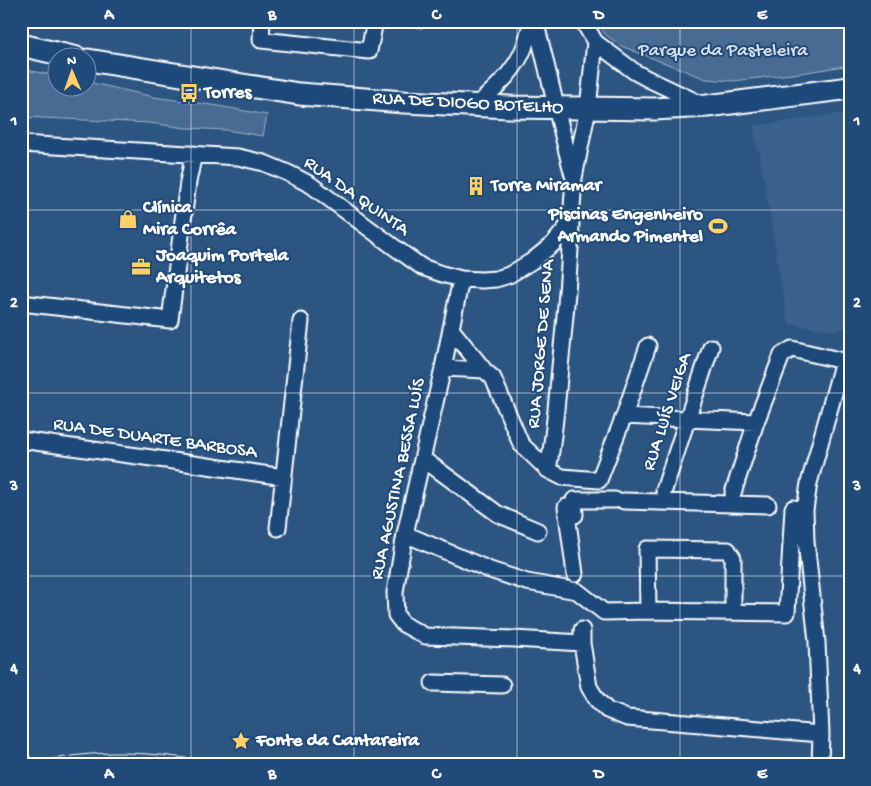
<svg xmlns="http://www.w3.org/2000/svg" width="871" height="786" font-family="'Gochi Hand',sans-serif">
<rect width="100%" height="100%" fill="#2c5582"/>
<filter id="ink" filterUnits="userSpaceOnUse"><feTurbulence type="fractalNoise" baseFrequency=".02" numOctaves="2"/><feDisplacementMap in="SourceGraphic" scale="10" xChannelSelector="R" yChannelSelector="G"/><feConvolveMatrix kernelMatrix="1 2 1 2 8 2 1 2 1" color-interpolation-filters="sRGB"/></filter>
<g filter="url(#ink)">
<path fill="#3b618b" d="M844 113 850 114V326L836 331 789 324 785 306 759 150H757L754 126Z"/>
<path fill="#486b92" stroke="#a4b5c8" d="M597 21H850V65L801 73 733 81 706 79 621 46 605 34Z
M21 69 57 76 58 88H88V82L154 97 218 106 267 115 263 136 226 130 186 128 150 123 21 117Z"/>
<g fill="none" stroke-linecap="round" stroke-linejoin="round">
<g stroke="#fff" stroke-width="11">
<path id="lane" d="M413 21 421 23 429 21"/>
</g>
<g stroke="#fff" stroke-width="19">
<path id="street" d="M262 21 261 40 369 51 375 21
M535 21C549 72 559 124 573 175
M583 21 595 42 635 72 648 79 703 105
M476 106C494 89 515 72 524 48 527 40 529 30 532 21
M21 144 238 157 264 163 288 173 311 185 394 247 422 267 442 274 461 279 482 280 496 279 509 275 532 261 553 244 571 222 574 178 588 108 595 42
M461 279 443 368 405 534 395 592 396 615 403 624 425 636 514 639 582 643
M21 303 170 320 188 182 194 154
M451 329 484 370 493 378 521 444 548 470 562 477 599 480 624 416 648 346
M443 368 484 370
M624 416 686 419 756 422
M21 440 166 460 284 477
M423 459 498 514 538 531
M548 470C554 436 557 402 560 367 565 319 570 270 571 222
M664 490 711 347
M733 493 756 422 782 355 792 349 843 361
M624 501 768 505
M566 507 575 574
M570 515H575L574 500H615
M278 528 301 321
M405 534 490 570 527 582 577 591 604 612 648 611 787 613 793 508 805 510
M648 611 647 549 728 550 733 558V612
M582 630V643L589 687 597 700 607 710 627 718 821 734
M433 683 502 685
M21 759 23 765
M820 765 821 734 817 642 806 541 805 510 809 483 843 361 850 358"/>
</g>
<g stroke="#fff" stroke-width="25">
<path id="secondary" d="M21 45 77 58
M88 60 299 94 404 102 509 107 654 109 707 106 850 88"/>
</g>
<use href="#lane" stroke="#1f4a7a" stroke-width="8"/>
<use href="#street" stroke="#1f4a7a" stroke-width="15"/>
<use href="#secondary" stroke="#1f4a7a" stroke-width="21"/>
<path stroke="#fff" stroke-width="1" d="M28 765C91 747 159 751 223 765"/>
</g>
</g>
<path fill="none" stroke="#fff" stroke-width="1" stroke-opacity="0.55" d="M191 21V765M354 21V765M517 21V765M680 21V765M21 210H850M21 393H850M21 576H850"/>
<defs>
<g id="bus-bare" transform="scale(1.5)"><path d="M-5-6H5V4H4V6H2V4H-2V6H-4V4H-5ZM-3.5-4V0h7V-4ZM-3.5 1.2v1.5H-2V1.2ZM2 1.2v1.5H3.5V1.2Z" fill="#ffd166" stroke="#1f4a7a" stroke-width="2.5" paint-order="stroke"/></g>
<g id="building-bare" transform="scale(1.5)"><path d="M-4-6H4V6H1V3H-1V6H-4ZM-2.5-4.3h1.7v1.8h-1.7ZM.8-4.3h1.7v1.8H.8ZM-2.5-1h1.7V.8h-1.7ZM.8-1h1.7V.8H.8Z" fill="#ffd166" stroke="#1f4a7a" stroke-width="2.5" paint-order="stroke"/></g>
<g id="shop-bare" transform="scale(1.5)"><path d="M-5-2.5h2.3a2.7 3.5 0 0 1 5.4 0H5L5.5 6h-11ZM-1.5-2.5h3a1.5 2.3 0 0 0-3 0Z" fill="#ffd166" stroke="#1f4a7a" stroke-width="2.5" paint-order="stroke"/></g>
<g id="stadium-bare" transform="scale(1.5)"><path d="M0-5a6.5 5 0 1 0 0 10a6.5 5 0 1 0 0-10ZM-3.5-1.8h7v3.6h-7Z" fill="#ffd166" stroke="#1f4a7a" stroke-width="2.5" paint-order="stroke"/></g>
<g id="office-bare" transform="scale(1.5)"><path d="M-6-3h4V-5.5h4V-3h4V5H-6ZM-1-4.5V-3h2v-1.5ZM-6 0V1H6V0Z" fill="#ffd166" stroke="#1f4a7a" stroke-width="2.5" paint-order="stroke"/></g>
<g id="sight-bare" transform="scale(1.5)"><path d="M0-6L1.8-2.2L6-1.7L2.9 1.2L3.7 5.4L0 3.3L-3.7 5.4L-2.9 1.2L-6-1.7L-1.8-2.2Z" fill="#ffd166" stroke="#1f4a7a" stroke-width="2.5" paint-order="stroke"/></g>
</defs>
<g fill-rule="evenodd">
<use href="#bus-bare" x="189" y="93"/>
<use href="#building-bare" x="476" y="186"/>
<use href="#shop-bare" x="128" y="219"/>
<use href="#stadium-bare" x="718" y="226"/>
<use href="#office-bare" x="141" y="267"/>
<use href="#sight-bare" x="241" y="741"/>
</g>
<g text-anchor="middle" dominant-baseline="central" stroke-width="4" stroke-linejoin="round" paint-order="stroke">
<g font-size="19" fill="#dae1e9" stroke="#1f4a7a">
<text x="723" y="51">Parque da Pasteleira</text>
</g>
<g font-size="19" font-weight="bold" fill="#fff" stroke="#1f4a7a" text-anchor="start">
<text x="204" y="93">Torres</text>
<text x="491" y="186">Torre Miramar</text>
<text x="143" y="208">Clínica<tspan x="143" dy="22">Mira Corrêa</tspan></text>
<text x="703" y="215" text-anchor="end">Piscinas Engenheiro<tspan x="703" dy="22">Armando Pimentel</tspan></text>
<text x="156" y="256">Joaquim Portela<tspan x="156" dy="22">Arquitetos</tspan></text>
<text x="256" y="741">Fonte da Cantareira</text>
</g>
<g font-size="19" fill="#fff" stroke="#1f4a7a">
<text transform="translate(468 104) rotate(3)">RUA DE DIOGO BOTELHO</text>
<text transform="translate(356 197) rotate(35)">RUA DA QUINTA</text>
<text transform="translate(542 344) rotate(-85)">RUA JORGE DE SENA</text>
<text transform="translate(668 412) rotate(-72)">RUA LUÍS VEIGA</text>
<text transform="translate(155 439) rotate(8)">RUA DE DUARTE BARBOSA</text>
<text transform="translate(399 479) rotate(-78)">RUA AGUSTINA BESSA LUÍS</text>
</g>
</g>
<rect width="871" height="786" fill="none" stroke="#1f4a7a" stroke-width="55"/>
<g transform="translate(72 72) rotate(358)"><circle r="24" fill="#1f4a7a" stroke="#7992af"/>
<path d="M0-4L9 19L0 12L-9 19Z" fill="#ffd166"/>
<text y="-8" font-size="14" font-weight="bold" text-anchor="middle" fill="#ffffff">N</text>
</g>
<rect x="28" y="28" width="816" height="730" fill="none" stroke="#fff" stroke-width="2"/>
<g font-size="16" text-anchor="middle" font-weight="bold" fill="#fff">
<text x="109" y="19">A</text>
<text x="272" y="19">B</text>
<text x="436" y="19">C</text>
<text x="599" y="19">D</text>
<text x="762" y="19">E</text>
<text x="14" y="125">1</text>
<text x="857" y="125">1</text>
<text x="14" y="307">2</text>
<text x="857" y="307">2</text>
<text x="14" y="490">3</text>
<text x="857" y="490">3</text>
<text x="14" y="673">4</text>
<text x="857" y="673">4</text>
<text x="109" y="778">A</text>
<text x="272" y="778">B</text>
<text x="436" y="778">C</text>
<text x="599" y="778">D</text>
<text x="762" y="778">E</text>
</g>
</svg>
